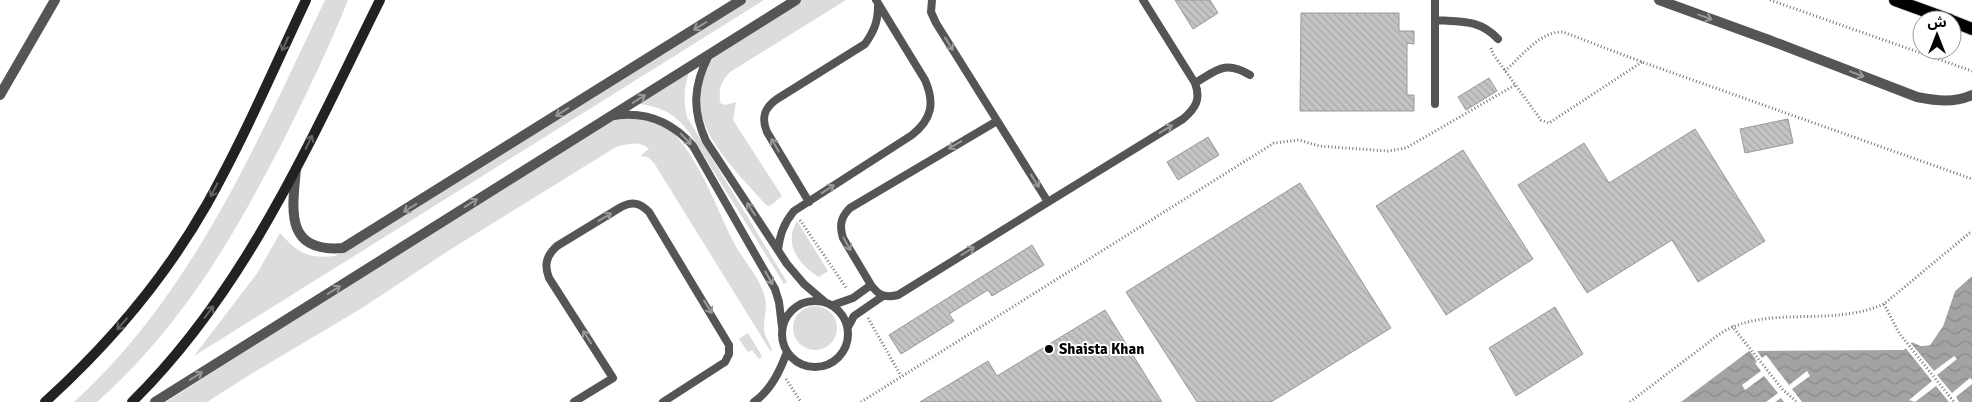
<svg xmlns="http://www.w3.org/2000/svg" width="1972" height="402" font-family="Signika,'Noto Sans Arabic',sans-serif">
<defs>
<pattern id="water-waves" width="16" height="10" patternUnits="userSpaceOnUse" patternTransform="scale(1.25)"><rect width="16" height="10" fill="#a3a3a3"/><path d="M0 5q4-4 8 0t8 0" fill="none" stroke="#8b8b8b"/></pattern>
<pattern id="building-back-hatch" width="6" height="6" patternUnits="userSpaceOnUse" patternTransform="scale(1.25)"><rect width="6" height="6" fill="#c4c4c4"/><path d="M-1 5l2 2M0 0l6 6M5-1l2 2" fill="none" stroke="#a7a7a7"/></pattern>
</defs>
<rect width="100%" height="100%" fill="#fff"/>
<path fill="#dcdcdc" d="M325 0H348C329 48 306 95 283 141 232 240 181 327 97 402H74C193 294 257 142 325 0Z
M745 0H764L194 356 258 272 280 233C298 253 308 259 335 256Z
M799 0H846L730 72C720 83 719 88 720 103L725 105 736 102 733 120 782 196 770 206 766 205C729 163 670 111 716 54Z
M689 72C684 88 683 100 687 117L787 282 784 284 689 132C672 111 661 107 634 103Z
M620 118C633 118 646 118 658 122 689 134 717 208 731 237 740 257 757 273 764 294 768 306 764 316 764 328 764 335 769 343 772 349L771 352 654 163 648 157 640 156 649 149C640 140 627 144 616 147L448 251 362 308 251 374 207 402H166L603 123Z
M797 221 828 271 819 277C799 265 783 244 797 221Z
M793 328a22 22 0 1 1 44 0a22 22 0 1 1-44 0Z
M748 333 762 356 759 359 752 350 748 352 739 339Z"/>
<path fill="url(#water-waves)" d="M1972 276V402H1681L1749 351 1904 350 1912 342 1921 346 1930 345 1943 326 1955 291Z"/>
<path fill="#fff" d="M1972 274V276L1955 291 1943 326 1930 345 1921 346 1912 342 1914 340 1921 344 1929 343 1941 325 1952 289Z
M1909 341 1934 371 1954 356 1957 359 1937 375 1952 393 1970 378 1972 380V384L1956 397 1959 402H1949L1936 386 1915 402 1909 400 1932 381 1904 346Z
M1748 348H1755L1762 358 1766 355 1789 385 1807 371 1810 376 1792 389 1802 402H1784L1781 398 1775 402H1766L1778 393 1764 376 1745 390 1742 385 1761 371 1755 363 1757 362Z"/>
<path fill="url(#building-back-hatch)" stroke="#999" d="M1175 0H1210L1218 13 1193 29Z
M1301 13H1399V31H1414V44L1407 43V95H1414V111H1300Z
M1489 78 1497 91 1466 110 1458 97Z
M1788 119 1793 143 1745 153 1740 129Z
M1695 129 1765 241 1698 282 1672 240 1587 293 1518 185 1584 143 1609 183Z
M1208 137 1219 155 1178 180 1167 162Z
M1463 150 1533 259 1446 315 1376 206Z
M1300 183 1391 328 1271 402H1197L1126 292Z
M1032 245 1044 265 992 296 988 290 949 314 954 321 901 354 889 335Z
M1555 307 1583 354 1516 396 1489 348Z
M1105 310 1162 402H920L988 361 997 376Z"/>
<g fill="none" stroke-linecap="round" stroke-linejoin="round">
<g stroke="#dbdbdb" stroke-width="14">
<path id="primary" d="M1895 0 1950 20
M1952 21 1972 29"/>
</g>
<path stroke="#777" stroke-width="3" stroke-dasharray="1 2.5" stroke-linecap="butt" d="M1770 0 1972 71
M1491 48 1493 54 1541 120 1549 123 1642 62
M1505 71C1521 57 1540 31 1563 32L1642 62 1972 179
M800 220 847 289
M1884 304 1899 333 1954 402
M868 318 901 376
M1732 326 1783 390 1797 402
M786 379 801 402
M861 402 1274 143 1299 140 1319 146 1388 151 1406 148 1515 85
M1630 402 1721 333C1770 304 1830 328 1884 304L1972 231"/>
<path stroke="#555" stroke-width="8" d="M932 0 931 12 936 23 1048 202 1183 119C1196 108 1201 99 1195 83L1143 0
M1435 0V104
M1435 20C1461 22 1479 19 1498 39
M709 55C693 86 692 110 706 141L787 264 804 284 825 302
M1195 83C1217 70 1225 60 1250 75
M614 116C646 111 672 122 693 146L775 289 779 302 782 327
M997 121 850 208C841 217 839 225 843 238L871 285C879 296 886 298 898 295L1048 202
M809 202 767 132C761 118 764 108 777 99L865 44C874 31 878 22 878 6
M778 250C780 234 784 223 794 211L912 135C932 119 935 103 925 80L876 0
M782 334a33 33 0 1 1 66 0a33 33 0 1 1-66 0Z
M833 305 853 298 871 285
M848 327 854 316 883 296
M574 402 613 378 549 278C544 265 546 256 557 246L621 207C633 201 640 203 649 212L729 345V354L725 362 663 402
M754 402C771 390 780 371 787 352"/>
<path stroke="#555" stroke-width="10" d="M1659 0 1769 40 1917 97C1937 101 1954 103 1972 95
M0 95 55 0
M296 169C292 211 285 253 343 248L741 0
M155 402 796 0"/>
<path stroke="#222" stroke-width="10" d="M45 402C108 345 165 278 207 204 244 138 274 68 306 0
M132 402C246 290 310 141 380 0"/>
<use href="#primary" stroke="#000" stroke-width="12"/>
</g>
<defs><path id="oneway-shaft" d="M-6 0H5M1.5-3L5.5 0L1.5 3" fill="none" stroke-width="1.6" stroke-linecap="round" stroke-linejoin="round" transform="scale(1.25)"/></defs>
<g stroke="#999">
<use href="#oneway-shaft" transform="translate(1705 17) rotate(20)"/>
<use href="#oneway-shaft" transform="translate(700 26) rotate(148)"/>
<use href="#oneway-shaft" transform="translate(949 44) rotate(58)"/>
<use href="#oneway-shaft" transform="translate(1857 74) rotate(21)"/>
<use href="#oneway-shaft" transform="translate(639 99) rotate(-32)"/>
<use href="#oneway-shaft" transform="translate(562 112) rotate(148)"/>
<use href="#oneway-shaft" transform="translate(1166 129) rotate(-31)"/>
<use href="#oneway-shaft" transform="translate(686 139) rotate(46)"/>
<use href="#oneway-shaft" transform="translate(775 145) rotate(-120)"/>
<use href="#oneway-shaft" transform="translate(955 145) rotate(149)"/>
<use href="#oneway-shaft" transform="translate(1035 181) rotate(58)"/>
<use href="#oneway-shaft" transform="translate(828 189) rotate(-33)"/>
<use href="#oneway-shaft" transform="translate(471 203) rotate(-32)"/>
<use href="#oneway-shaft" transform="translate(410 208) rotate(148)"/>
<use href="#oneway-shaft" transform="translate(751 209) rotate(-123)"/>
<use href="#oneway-shaft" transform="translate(605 217) rotate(-31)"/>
<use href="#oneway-shaft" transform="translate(847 244) rotate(61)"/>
<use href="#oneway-shaft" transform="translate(968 251) rotate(-32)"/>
<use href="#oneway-shaft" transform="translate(769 278) rotate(61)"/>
<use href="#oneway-shaft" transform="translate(334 290) rotate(-32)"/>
<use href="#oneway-shaft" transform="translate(708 307) rotate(58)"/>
<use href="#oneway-shaft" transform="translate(587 337) rotate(-123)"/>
<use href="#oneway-shaft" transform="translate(196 376) rotate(-32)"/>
</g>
<g stroke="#646464">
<use href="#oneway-shaft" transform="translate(285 44) rotate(115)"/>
<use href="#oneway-shaft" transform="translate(309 142) rotate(-64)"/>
<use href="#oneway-shaft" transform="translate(214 190) rotate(117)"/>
<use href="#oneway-shaft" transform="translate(209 312) rotate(-53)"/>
<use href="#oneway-shaft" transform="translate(122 324) rotate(131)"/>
</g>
<circle fill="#000" stroke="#fff" stroke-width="2" cx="1049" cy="349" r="5"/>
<g text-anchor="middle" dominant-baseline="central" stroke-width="4" stroke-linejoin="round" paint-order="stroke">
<g font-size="15" font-weight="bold" fill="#000" stroke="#fff" text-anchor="start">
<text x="1059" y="349">Shaista Khan</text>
</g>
</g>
<g transform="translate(1937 35)"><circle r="24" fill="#ffffff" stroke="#999999"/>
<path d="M0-4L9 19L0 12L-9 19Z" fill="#000000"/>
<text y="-8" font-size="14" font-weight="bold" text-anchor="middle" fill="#000000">ش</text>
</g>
</svg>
